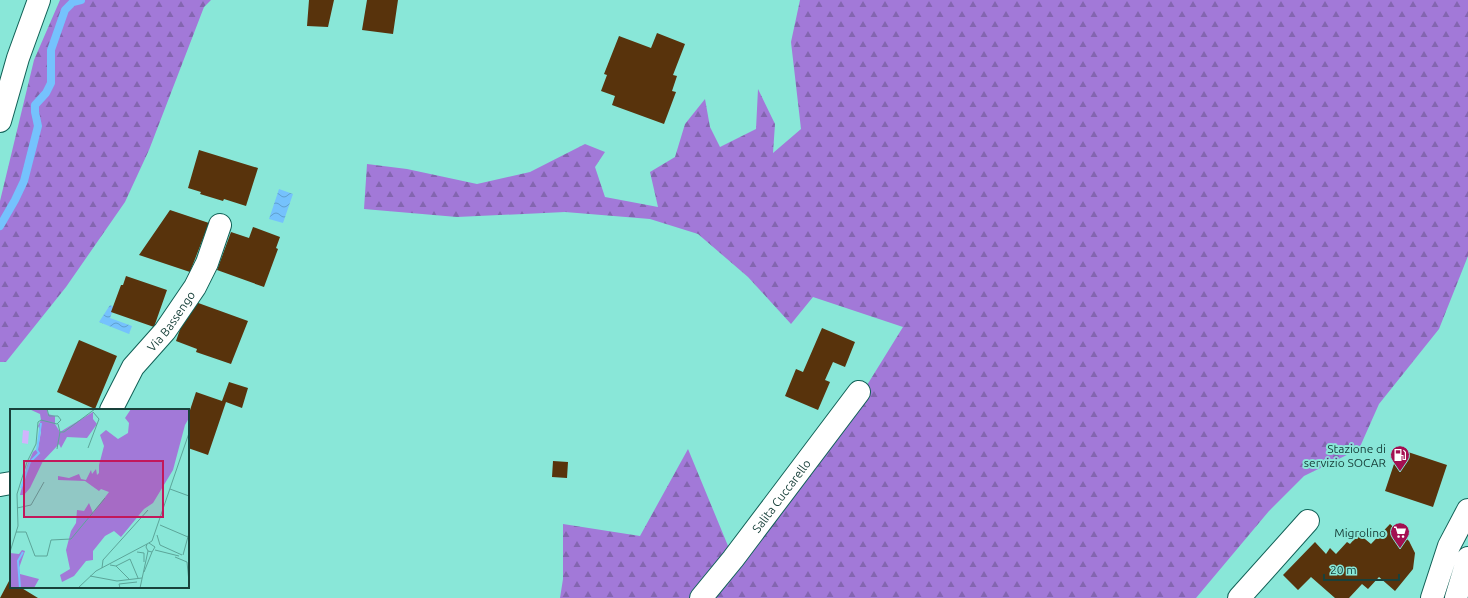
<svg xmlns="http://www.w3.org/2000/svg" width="1468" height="598" font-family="Ubuntu,sans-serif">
<defs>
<pattern id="forest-firs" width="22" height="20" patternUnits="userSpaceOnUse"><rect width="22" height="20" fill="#a279d8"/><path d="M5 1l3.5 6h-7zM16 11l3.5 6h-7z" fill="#8365b0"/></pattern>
<pattern id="water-waves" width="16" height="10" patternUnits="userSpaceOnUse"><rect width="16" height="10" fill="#75c2fd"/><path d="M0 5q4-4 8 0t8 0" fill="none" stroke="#5f9fce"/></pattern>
</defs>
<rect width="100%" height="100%" fill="#89e7d8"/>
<path fill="url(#forest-firs)" d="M60 0H211L204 7 149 150 125 202 66 287 6 362H0V201L34 60Z
M800 0H1468V256L1439 329 1379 404 1359 449 1304 476 1269 511 1196 598H560L563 579V524L640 536 688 449 733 558 841 427 903 327 813 297 791 324 748 277 698 234 650 219 565 212 457 217 364 209 367 164 407 169 477 184 530 172 585 144 605 152 595 167 605 197 658 207 650 172 675 157 685 124 705 99 710 127 720 147 756 129 758 89 775 124 773 153 801 129 791 42Z"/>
<path fill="url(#water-waves)" d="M279 189 293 194 283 223 269 219Z
M110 305 114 307 110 318 132 326 129 334 99 322Z"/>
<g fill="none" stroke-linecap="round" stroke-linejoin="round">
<path stroke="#75c2fd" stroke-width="8" d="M0 226 15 200 24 181 38 126 35 112V105L46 93 51 83V50L65 10 73 2 81 0"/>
</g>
<path fill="#58330c" d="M309 0H334L328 27 307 26Z
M367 0H398L393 34 362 30Z
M657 33 685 44 673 75 677 76 672 91 676 92 664 124 612 105 615 96 601 91 607 75 604 74 619 36 651 48Z
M199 150 258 168 246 206 224 199 223 201 200 194 201 192 188 188Z
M170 210 209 223 190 272 139 255Z
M253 227 280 237 276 248 278 249 264 287 217 270 231 232 249 238Z
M126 276 167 290 154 327 111 312 121 285H123Z
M190 300 248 321 231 364 196 352 197 349 176 341Z
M822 328 855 342 845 367 833 362 825 380 830 382 818 410 785 396 796 369 803 372Z
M79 340 117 356 95 409 57 392Z
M229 382 248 388 242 408 226 402 208 455 188 448V416L196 392 222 401Z
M1399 449 1447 465 1433 507 1385 491Z
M553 461 568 462 567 478 552 477Z
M1390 524 1409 541 1415 553 1413 569 1395 591 1379 577 1368 589 1362 584 1349 598H1335L1311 577 1298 590 1283 575 1315 542 1326 554 1330 548 1336 554 1347 542 1350 544 1359 534 1371 544Z
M9 581 11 582V587H20L38 598H0Z"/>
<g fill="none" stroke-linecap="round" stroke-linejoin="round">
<g stroke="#116157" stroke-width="24">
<g id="minor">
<path id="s1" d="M111 410 133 367 165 331 195 287 207 263 220 225"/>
<path d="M0 485 11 483"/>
<path id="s2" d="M701 598 733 559 859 392"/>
<path d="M1239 598 1308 521"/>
</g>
</g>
<g stroke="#116157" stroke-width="24">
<path id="tertiary" d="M0 121 18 58 39 0"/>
</g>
<g stroke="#116157" stroke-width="24">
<path id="secondary" d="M1432 598 1449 546 1468 510
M1456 598 1468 558"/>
</g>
<use href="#minor" stroke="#fff" stroke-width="22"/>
<use href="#tertiary" stroke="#fff" stroke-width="22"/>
<use href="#secondary" stroke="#fff" stroke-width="22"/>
</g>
<defs>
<g id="fuel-pin" transform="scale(1)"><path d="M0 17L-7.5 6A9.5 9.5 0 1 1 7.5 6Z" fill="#a30f51" stroke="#89e7d8"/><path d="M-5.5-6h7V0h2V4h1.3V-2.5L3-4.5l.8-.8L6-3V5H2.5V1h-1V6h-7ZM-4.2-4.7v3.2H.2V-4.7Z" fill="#fff"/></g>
<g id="supermarket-pin" transform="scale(1)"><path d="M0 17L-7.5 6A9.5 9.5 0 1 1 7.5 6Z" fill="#a30f51" stroke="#89e7d8"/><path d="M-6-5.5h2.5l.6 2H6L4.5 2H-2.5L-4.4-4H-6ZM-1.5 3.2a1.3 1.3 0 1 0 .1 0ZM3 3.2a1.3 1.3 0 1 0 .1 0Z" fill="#fff"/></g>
</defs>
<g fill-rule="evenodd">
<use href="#fuel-pin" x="1400" y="455"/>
<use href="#supermarket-pin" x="1400" y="532"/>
</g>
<g text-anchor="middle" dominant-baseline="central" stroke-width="4" stroke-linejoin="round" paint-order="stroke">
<g font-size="12" fill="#19413b" stroke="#89e7d8">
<text stroke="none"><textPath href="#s1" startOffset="108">Via Bassengo</textPath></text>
<text stroke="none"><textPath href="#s2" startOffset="130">Salita Cuccarello</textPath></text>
</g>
<g font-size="12" fill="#19413b" stroke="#89e7d8" text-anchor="end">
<text x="1386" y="448">Stazione di<tspan x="1386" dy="14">servizio SOCAR</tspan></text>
<text x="1386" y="532">Migrolino</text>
</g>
</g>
<g transform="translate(10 409)">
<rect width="179" height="179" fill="#89e7d8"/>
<path d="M13 21 19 22 18 35 12 34Z" fill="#d1b4fc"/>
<path d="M19 0H37L38 5 45 7V15L50 23 83 3V10L87 15 77 29 57 28 51 39 49 35 33 52 20 79 14 86H10L17 57 23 43 28 39 31 23 28 17 31 11 30 5ZM121 0H179V9L175 16 163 61 143 94 134 100 111 128 104 122 95 127 83 142V151L76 152 64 167 52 173 50 166 60 160 56 141 61 122 66 114 67 101 74 102 79 94 83 104 99 83 91 80 89 82 75 72 48 71V67L59 69 69 65 71 70 76 71 81 61 82 65 86 60 87 66 89 64V56L94 37 90 26 96 21 108 30 118 24 119 14 115 9ZM12 141 15 142 9 159 10 165 29 170 24 179 0 178V144L9 145Z" fill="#a279d8"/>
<path fill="none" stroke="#75c2fd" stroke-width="2" d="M11 79 20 53 29 44 27 41 31 14M10 179 8 152 13 143"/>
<path fill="none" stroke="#5ca599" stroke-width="1" d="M48 15 50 23H54L85 0M78 39 89 10 83 3M47 40 50 23M160 80 179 87M7 99 21 96 34 73M150 116 178 128M6 123H16L25 147H37L41 131 61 130 95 89M147 126 150 136 172 146M139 134 145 138 142 143 138 142 136 138 137 135 142 132 179 24M145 141 169 147M0 143 8 117 7 85 17 53 26 35 28 13 31 11 47 15 51 11 48 7H39L37 0M127 143 134 144V153M173 146 179 124M165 148 177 153 179 173M100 156 106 157 120 150 128 169M106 157 119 170M92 159 93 151 138 101M134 163 142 143M80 167 107 172 132 169M68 179 86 162 137 135M110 179 109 175 127 173M130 179 138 142"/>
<path fill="#c2185b" fill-opacity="0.15" stroke="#c2185b" stroke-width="2" d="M14 52H153V108H14Z"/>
<rect width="179" height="179" fill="none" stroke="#19413b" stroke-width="2"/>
</g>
<path d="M1324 574v6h75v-6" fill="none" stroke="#19413b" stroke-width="2"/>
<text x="1330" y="574" font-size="12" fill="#19413b" stroke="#89e7d8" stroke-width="3" paint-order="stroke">20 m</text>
</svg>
